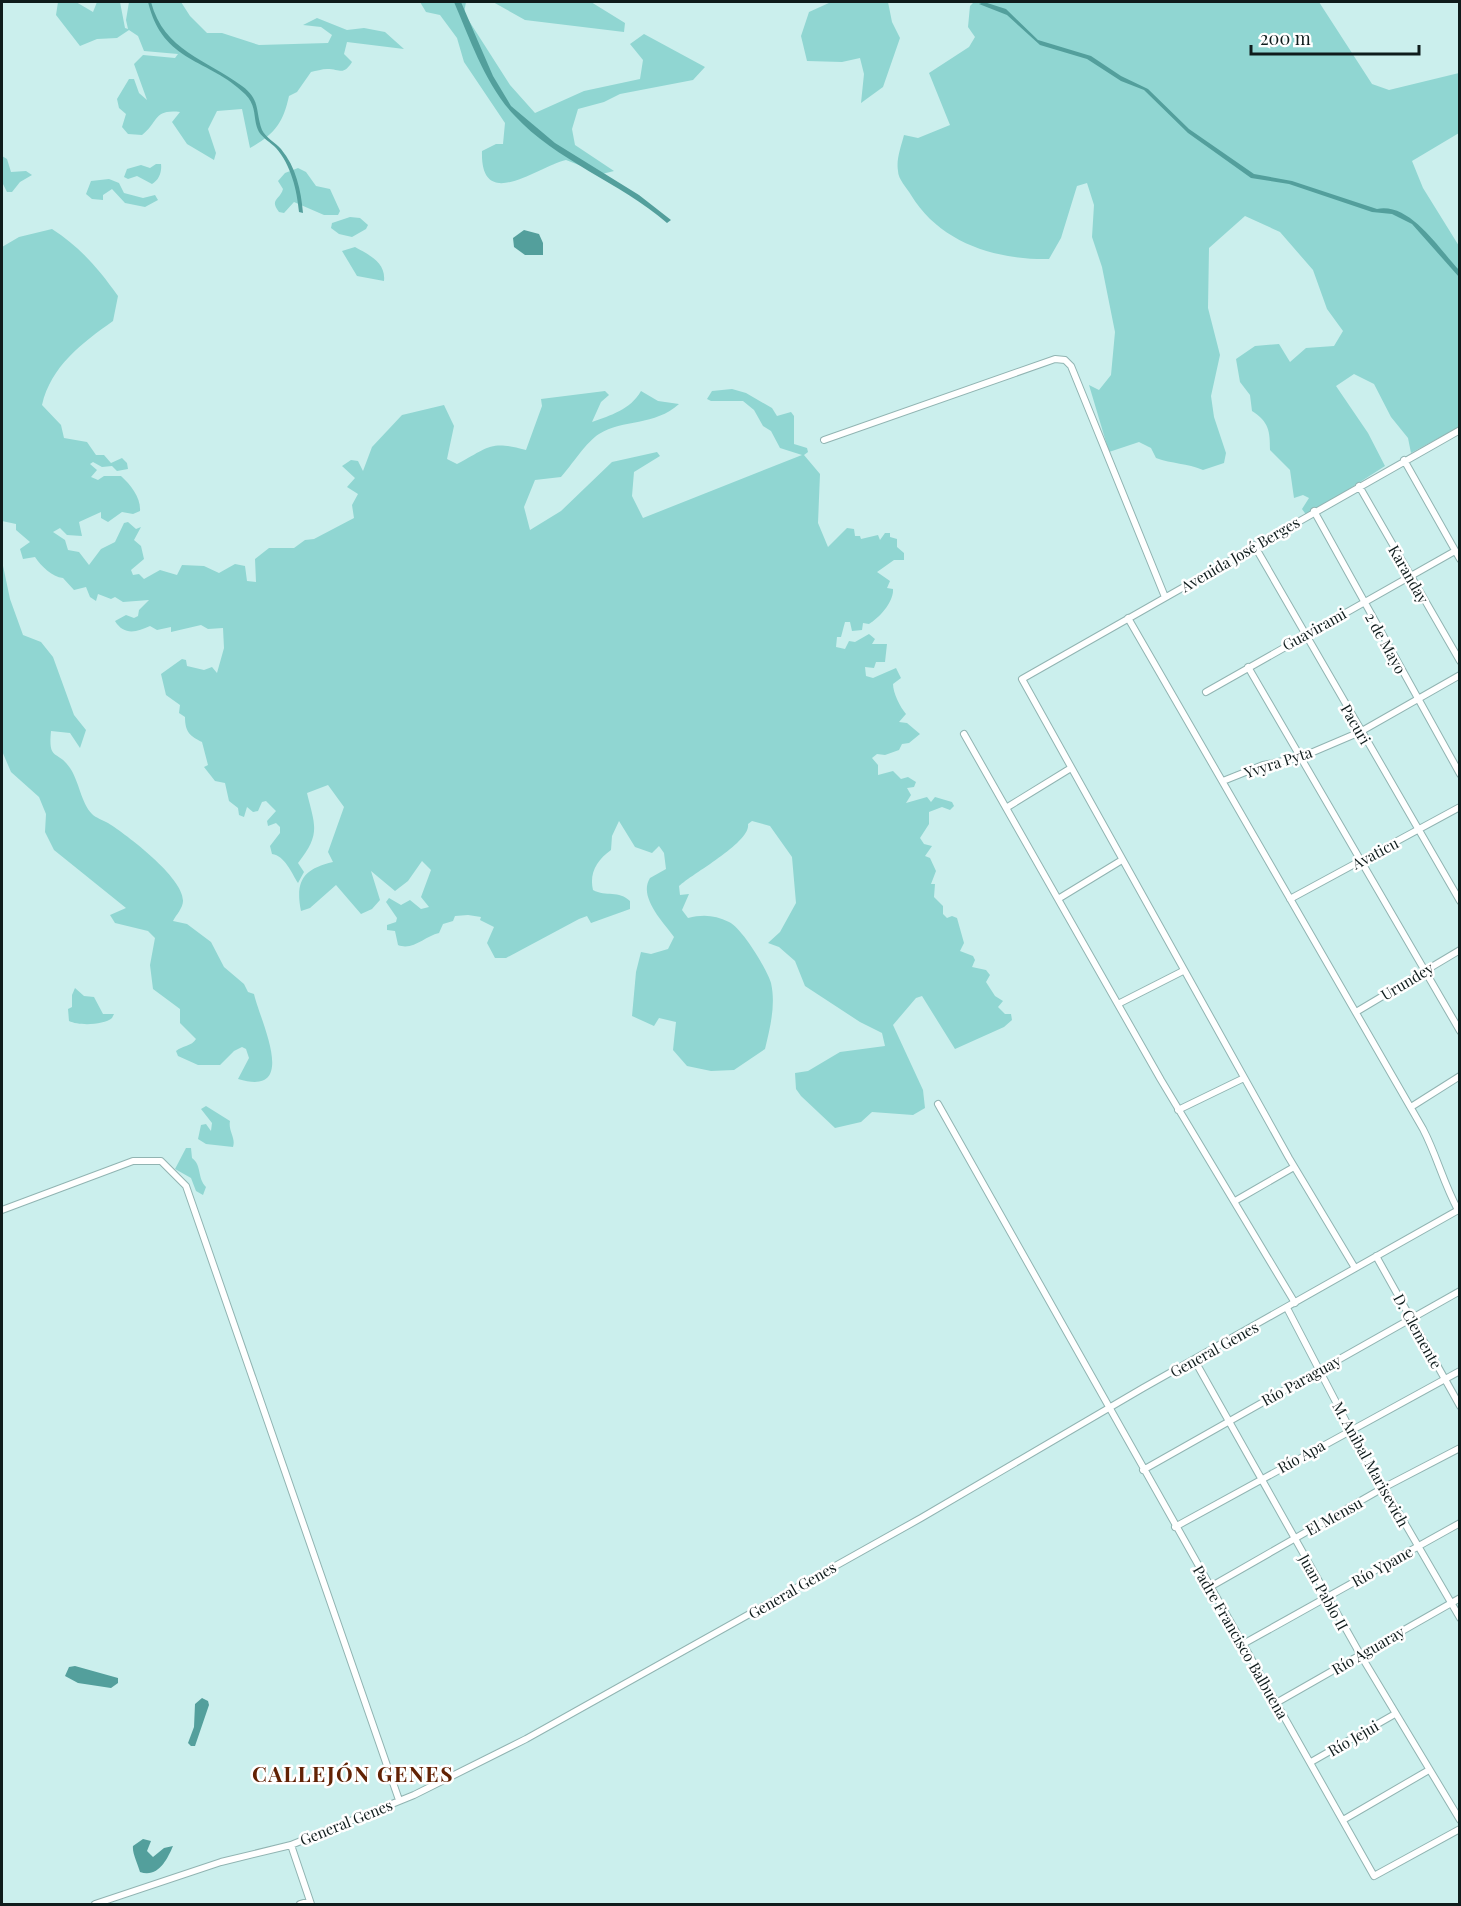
<svg xmlns="http://www.w3.org/2000/svg" width="1461" height="1906" font-family="'Playfair Display',serif">
<rect width="100%" height="100%" fill="#cbefed"/>
<path fill="#90d6d2" d="M58 2H76L93 12 97 2H120L125 28 128 29 126 20 129 2H181L190 16 207 33H222L259 45 328 43 332 35 321 27 303 25 317 18 347 30 364 28 385 32 404 49 347 42 344 54 352 62C343 76 341 69 327 69 322 69 316 71 311 72L297 92 289 96C283 123 275 134 250 148L242 109 217 111 208 129 216 153 214 160 187 144 172 122 180 112C153 109 159 122 142 135L128 134 122 127 126 114 119 108 117 99 129 79H134L139 93 147 100 134 64 143 55 175 58 178 54 144 51 138 36 129 30 117 38 97 39 80 46 56 15Z
M420 2H466L464 13 510 85 535 113 584 91 640 79 643 60 630 44 644 34 705 67 693 80 620 94 604 102 578 109 572 129 575 145 614 171 602 174 566 160C538 166 480 214 482 151L496 144H503L505 123 464 62 457 38 440 15 426 12Z
M493 2H591L625 23 624 32 525 20Z
M831 2H888L892 22 900 38 883 87 861 103 864 74 860 58 842 62 807 61 801 36 809 12Z
M974 2H1319L1372 84 1389 90 1459 73V133L1412 161 1423 188 1459 246V427L1411 453 1408 438 1391 417 1374 384 1354 374 1336 386 1368 433 1385 466 1307 516 1302 509 1309 498 1303 495 1294 498 1290 470 1270 450C1270 431 1269 422 1252 411L1250 395 1240 382 1236 359 1255 346 1279 344 1290 362 1306 348 1334 346 1343 331 1327 309 1313 270 1280 232 1245 216 1209 248 1208 308 1220 355 1211 396 1214 417 1226 453 1224 463 1203 470C1187 463 1172 464 1156 458L1151 448 1139 442 1109 452 1089 385 1099 390 1111 375 1115 332 1102 267 1092 237 1094 205 1087 183 1077 186 1061 238 1049 259C996 260 940 243 911 195 907 188 898 179 898 171 896 159 901 147 904 135L918 138 950 125 929 73 969 47 975 37 968 27 970 6Z
M2 156 7 159 11 172 26 171 32 175 20 182 12 192H7L2 182Z
M156 164H161C162 172 159 180 152 184L137 176 128 179 124 177 127 169 141 165 150 168Z
M298 168 306 172 316 186 330 189 340 211 338 215H324L294 202 284 213 279 212C269 199 280 200 283 189L278 181 285 173Z
M109 179 119 183 124 193 143 198 155 195 158 200 145 207 125 203 112 189 103 195V200L92 199 86 194 91 181Z
M350 217 360 218 368 225 366 229 352 237 339 234 331 228 332 223Z
M52 229C80 247 98 268 118 296L113 321C82 343 51 366 42 405L61 425 64 438 87 442 96 455H104L111 463 122 458 127 463 128 469 117 471 112 466 102 467 93 462 90 464 97 470 91 477 98 480 104 476H121C131 485 141 498 140 511L133 514 122 512 108 522 101 518V512L79 522 82 536 67 535 60 528 53 532 65 540 68 550 79 552 89 565 101 549 115 542 124 523 128 522 136 529 141 527 134 540 141 546 144 559 131 570 133 575 139 574 144 579 160 570 177 575 182 565 204 566 219 573 235 564 245 566 247 581 256 582 255 559 269 548H294L305 540 314 539 354 518 352 505 358 494 347 487 355 478 342 466 351 460 358 461 363 471 372 447 402 415 444 405 454 426 447 459 457 464C489 447 490 440 526 450L542 406 541 399 605 391 609 395 601 402 592 422C611 415 630 410 641 391L658 401 679 404C655 426 623 419 599 434 587 441 571 466 561 477L535 480 524 507 530 530 561 511 612 462 657 452 660 456 634 472 632 496 643 518 802 455 780 448 771 431 763 426 754 410 743 401H711L707 399 712 391 732 389 746 393 772 408 777 416 791 412 794 416V444L807 448 808 452 804 455 820 474 818 523 828 547 847 528 854 529 855 536H860L861 539 878 535 880 540 885 533H890V537L897 539V547L904 553V560H894L877 572 890 581 887 588 893 589C894 602 879 618 869 624L863 623 862 630 852 631 850 622H845L841 637H837L836 647 845 649 849 641 855 642 869 634 875 639 872 644H887L885 662H876L874 668 865 667 866 676 873 678 896 668 901 678 893 684C893 693 900 707 906 714L899 722 907 723 920 734 909 743 902 744 899 750 885 755 877 754 872 758 878 765V775L893 771 901 779 908 777 916 782 914 787 907 788 911 795 906 803 927 797 931 802 935 797 952 802 954 806 950 810 942 807 929 812V824L920 838 924 844 932 846 925 856 930 858 936 871 931 884H935L934 897 943 906V914L947 918 952 916 957 918 964 943 960 951 973 956 975 960 972 967 986 970 990 975 986 982 995 996 1003 1001 998 1007 1005 1014H1011L1012 1020 1004 1027 955 1049 922 996 916 998 893 1025 923 1090 925 1108 913 1115 872 1112 861 1122 835 1128 801 1096 796 1089 795 1073 808 1071 840 1052 885 1046 882 1033 860 1022 805 986 795 961 779 947 768 943 780 932 796 903 792 857 770 826 752 821 748 824C751 842 693 873 679 886L680 895 689 894 682 910 688 918C703 914 715 915 729 922 742 928 767 969 771 983 776 1005 770 1028 765 1049L734 1070 711 1071 687 1066 673 1050 676 1022 659 1018 654 1026 632 1016 636 972 641 952 651 954 668 949 674 937C663 922 638 897 650 878L666 869 664 853 659 846 652 853 635 847 619 821 612 836 611 850C597 860 589 873 593 890 606 897 619 890 630 901V909L591 923 587 916 579 919 506 958H495L487 943 494 927 480 920 481 917 468 915 455 916 453 921 443 924 439 933C425 936 413 951 398 945L395 931 387 930V925L396 922 397 918 386 902 389 898 401 905 410 900 421 909 429 907 421 897 431 870 422 861 408 881 395 891 371 871 380 900 372 909 361 914 336 885 310 908 301 911C295 881 303 869 333 862L328 852 344 807 328 785 307 793C315 826 321 834 298 863L304 872 298 883C291 872 285 856 272 854L270 846 280 833V827L276 823 268 826 267 821 276 811 266 801 262 802 258 811 253 812 247 807 244 817 239 815 238 808 229 801 225 783 215 781 204 767 208 765 202 742C190 736 185 732 185 717L179 713 180 705 166 695 161 674 182 659 186 660 187 666 204 670 212 667 217 673 224 648 223 628 208 629 201 625 171 632V627L157 630 150 626C137 632 124 636 115 621L126 615 134 618 138 616 139 610 149 600 123 602 115 597 111 599 98 594 96 601 90 597 86 587 74 590 63 578C52 577 41 566 35 557L23 559 20 549 30 542 16 530V524L2 521V247L19 237Z
M355 247C369 255 386 262 384 281L357 276 342 251Z
M2 561 10 599 23 635 41 642 53 657 74 715 86 730 80 748 70 733 51 731C48 762 57 749 70 768 79 781 81 803 92 814 96 818 103 820 108 823 127 835 184 878 183 901 183 908 176 915 173 921L187 924 211 942 224 967 244 984 248 992 254 994C260 1021 300 1098 238 1079L249 1058 246 1049 242 1047 234 1051 220 1065H198L178 1056 176 1051C182 1046 192 1046 196 1039L180 1023V1009L153 989 150 965 155 938 148 931 115 923 110 915 126 908 54 850 45 832 46 814 39 797 11 772 2 751Z
M75 988 84 996 94 997 103 1014H114L112 1018C104 1025 79 1026 69 1021L68 1009 72 1007V995Z
M206 1106 230 1121C228 1131 236 1138 233 1147L206 1144 198 1139 201 1125 206 1124 211 1131 212 1123 201 1109Z
M186 1148H191L192 1158C202 1165 197 1178 206 1187L203 1195 196 1191 191 1178 175 1169Z"/>
<path fill="#539f9c" d="M148 2H151C164 51 206 59 242 86 261 100 255 111 262 130 265 137 276 143 281 149 296 167 301 190 303 213L299 212C297 190 291 165 276 148 271 143 263 138 259 132 252 118 258 107 245 94 209 58 163 64 148 2Z
M454 2H461L493 76 511 106 555 143 639 195 671 220 667 223C620 182 556 161 514 115 485 84 470 39 454 2Z
M984 2 1006 9 1038 40 1091 56 1121 76 1148 89 1189 129 1254 174 1292 181 1377 209C1410 202 1439 249 1459 270V277L1412 224 1392 214 1372 212 1289 184 1251 178 1188 133 1144 90 1121 81 1087 59 1040 45 1007 15 979 4Z
M524 230 539 234 543 243V255H525L514 247 513 238Z
M75 1666 118 1678V1683L111 1688 78 1683 65 1676 69 1667Z
M202 1698 208 1701 209 1705 195 1746H191L188 1743 194 1727 195 1704Z
M143 1839 151 1841 147 1851 153 1857 164 1848 173 1846C167 1860 158 1878 140 1872 138 1864 132 1853 133 1846Z"/>
<g fill="none" stroke-linecap="round" stroke-linejoin="round">
<g stroke="#91b4b2" stroke-width="8">
<path id="street" d="M824 440 1055 359 1065 360 1071 366 1165 597
M1404 460 1460 559
M1359 486 1460 661
M1314 511 1460 774
M1254 545 1460 901
M1128 618 1423 1129C1437 1156 1443 1182 1458 1210
M1248 667 1460 1031
M1206 692 1455 551
M964 734 1161 1080 1295 1303
M1223 781 1263 765 1299 758 1360 732 1460 675
M1006 808 1071 768
M1058 899 1122 860
M1290 899 1460 807
M1118 1004 1183 971
M1356 1012 1460 950
M938 1104 1374 1876 1460 1829
M1411 1107 1460 1076
M1178 1110 1244 1078
M1235 1201 1294 1167
M2 1210 133 1161H161L186 1186 399 1800
M1376 1256 1460 1406
M1355 1268 1289 1158 1022 679 1460 430
M1287 1308 1350 1429 1460 1618
M1195 1361 1360 1654 1460 1820
M1143 1470 1460 1291
M1175 1527 1460 1371
M1210 1587 1383 1488 1460 1448
M1243 1644 1460 1523
M1276 1703 1460 1598
M1311 1762 1395 1714
M1343 1820 1429 1770
M291 1845 311 1904
M95 1904 221 1862 291 1845 414 1795 526 1739 921 1518 1143 1388 1460 1209
M300 1904 310 1901"/>
</g>
<use href="#street" stroke="#fff" stroke-width="6"/>
</g>
<g text-anchor="middle" dominant-baseline="central" stroke-width="5" stroke-linejoin="round" paint-order="stroke">
<g font-size="15" fill="#0f1c1c" stroke="#fff">
<text transform="translate(1240 554) rotate(-30)">Avenida José Berges</text>
<text transform="translate(1409 574) rotate(60)">Karanday</text>
<text transform="translate(1314 629) rotate(-29)">Guavirami</text>
<text transform="translate(1386 643) rotate(61)">2 de Mayo</text>
<text transform="translate(1356 724) rotate(60)">Pacuri</text>
<text transform="translate(1278 762) rotate(-18)">Yvyra Pyta</text>
<text transform="translate(1375 853) rotate(-28)">Avaticu</text>
<text transform="translate(1407 981) rotate(-31)">Urundey</text>
<text transform="translate(1418 1331) rotate(61)">D. Clemente</text>
<text transform="translate(1214 1349) rotate(-29)">General Genes</text>
<text transform="translate(1301 1380) rotate(-29)">Río Paraguay</text>
<text transform="translate(1301 1456) rotate(-29)">Río Apa</text>
<text transform="translate(1371 1464) rotate(61)">M. Anibal Marisevich</text>
<text transform="translate(1334 1516) rotate(-29)">El Mensu</text>
<text transform="translate(1382 1566) rotate(-29)">Río Ypane</text>
<text transform="translate(792 1590) rotate(-30)">General Genes</text>
<text transform="translate(1324 1592) rotate(61)">Juan Pablo II</text>
<text transform="translate(1241 1642) rotate(60)">Padre Francisco Balbuena</text>
<text transform="translate(1368 1650) rotate(-30)">Río Aguaray</text>
<text transform="translate(1353 1738) rotate(-30)">Río Jejui</text>
<text transform="translate(346 1822) rotate(-22)">General Genes</text>
</g>
<g font-size="21" font-weight="bold" letter-spacing="1.5" fill="#622204" stroke="#fff">
<text x="353" y="1773">CALLEJÓN GENES</text>
</g>
</g>
<rect width="1461" height="1906" fill="none" stroke="#0f1c1c" stroke-width="6"/>
<path d="M1251 45v9h168v-9" fill="none" stroke="#0f1c1c" stroke-width="3"/>
<text x="1260" y="45" font-size="18" fill="#0f1c1c" stroke="#ffffff" stroke-width="4.5" paint-order="stroke">200 m</text>
</svg>
